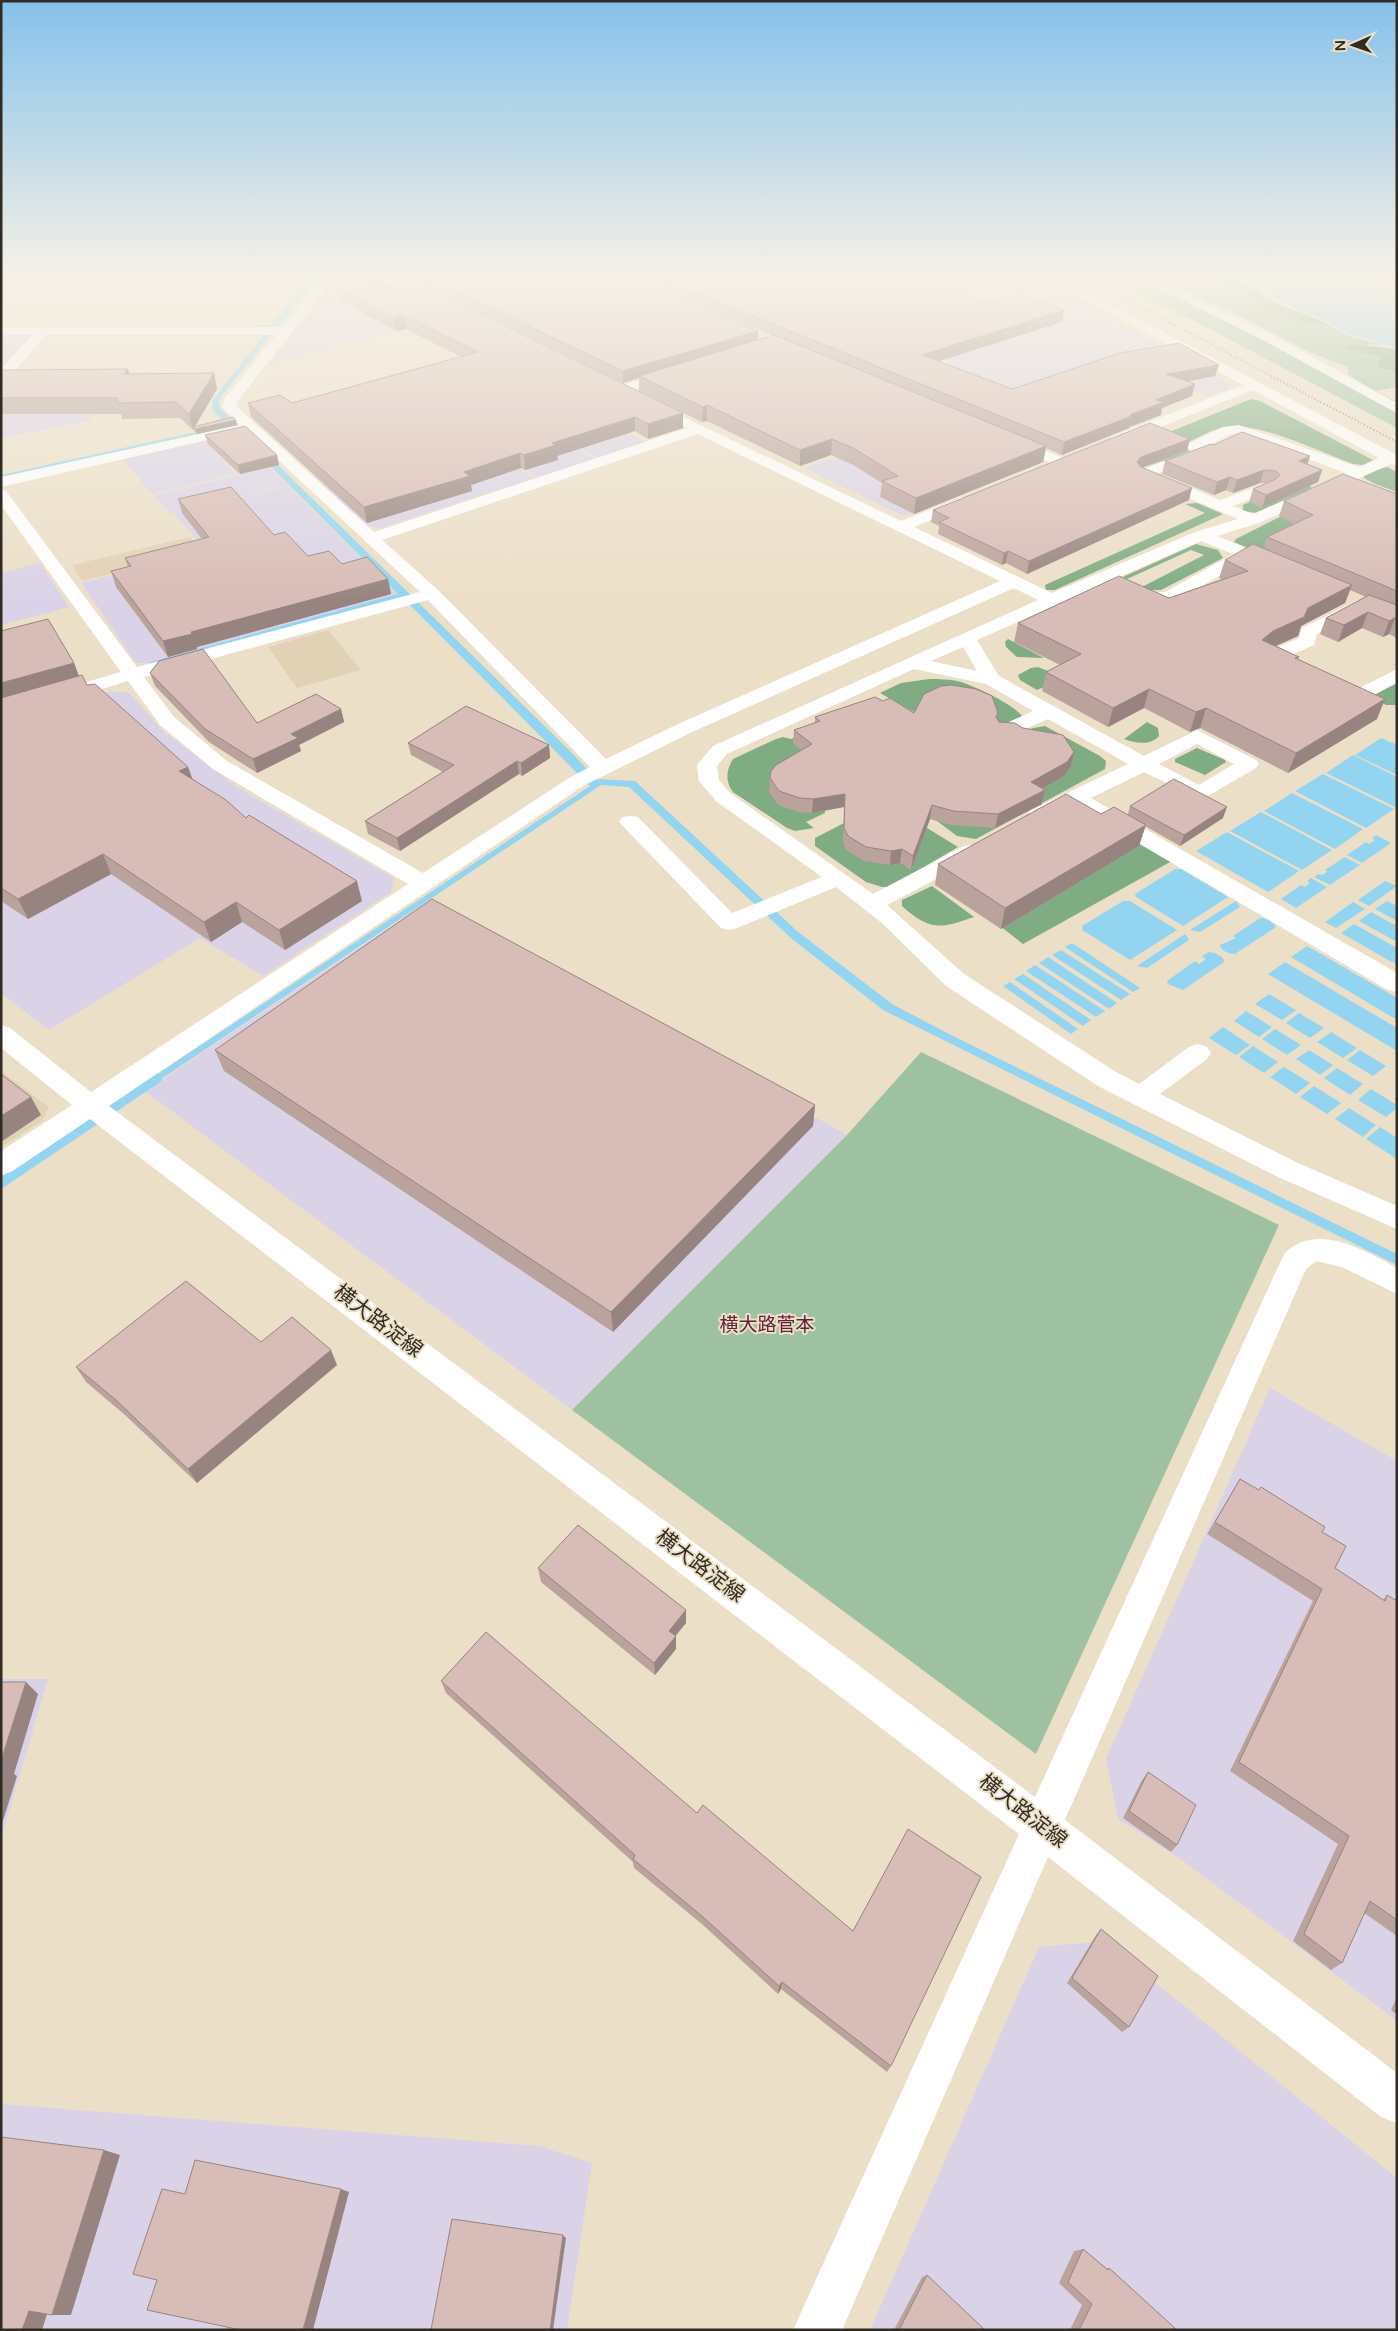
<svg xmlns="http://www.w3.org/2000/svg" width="1398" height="2331" font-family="'Varela Round','Noto Sans JP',sans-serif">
<rect width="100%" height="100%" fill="#ecdfc8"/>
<path fill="#e2d2b5" d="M190 537 202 552 82 581 72 565Z
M328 630 361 670 297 688 268 647Z
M1 1071 49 1107 42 1121 1 1147Z"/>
<path fill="#dad3e8" d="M337 275H376L460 316 269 365Z
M627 275H1023L1050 285 1230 384 1228 389 1208 396 1115 363 1055 385 1148 421 1059 454 887 381 954 360 893 337Z
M1 335H25L31 338 1 373Z
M124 369 90 421 1 438V390Z
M569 404 646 442 598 458 522 418Z
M517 417 595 459 538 477 462 433Z
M944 419 1045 461 904 516 804 468Z
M234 434 288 485 170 513 154 495 239 475 208 445 235 474 152 494 123 459Z
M459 435 535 478 381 528 367 526 314 477Z
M288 486 398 595 151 663H136L81 583 208 552 173 513Z
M40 563 69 607 1 625V573Z
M111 691 130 693 162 730 240 789 394 878 391 892 263 976 200 938 49 1030 1 993V720Z
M430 900 847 1135 572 1410 145 1091Z
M1270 1388 1397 1461V2021L1179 1858 1118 1819 1106 1759Z
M1 1679H48L1 1839Z
M1104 1941 1397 2178V2330H870L1039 1947Z
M1 2104 539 2146 592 2163 567 2330H1Z"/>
<path fill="#9ec2a1" d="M1103 275H1130L1210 311 1319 369 1343 384 1397 413V428L1200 324Z
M1151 275H1202L1220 282 1218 287 1251 296 1258 305 1289 316 1291 319 1317 324 1326 323 1347 335 1386 346 1369 344 1355 352C1373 353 1377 353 1386 370L1397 373V387L1376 391 1397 402V406L1347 374 1349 373 1347 367 1310 352 1235 313Z
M1351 275H1397V297Z
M921 1052 1279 1225 1036 1754 572 1410 847 1135Z"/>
<path fill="#7fac83" d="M1202 275H1228L1249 285 1267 299 1326 323 1317 325 1291 319 1289 316 1258 305 1251 296 1218 287 1220 282Z
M1350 344 1397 349V373L1378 367 1380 358C1369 352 1357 353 1345 348Z
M1251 399 1260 401 1373 460 1363 465 1353 464C1320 452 1258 421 1225 427 1212 429 1198 438 1186 443L1200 449 1138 469 1152 439Z
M1387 467 1397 472V492L1375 484 1364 478V474L1367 472Z
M1308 483 1313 490 1257 513 1243 511V505L1247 503Z
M1197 503 1223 514 1055 590H1046L1045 585 1205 513 1185 504Z
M1307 503 1343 517 1263 555 1234 542 1236 539Z
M1196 544 1218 550 1223 558 1161 590H1136L1204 555 1191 550 1127 579 1123 577Z
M1008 639 1044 658 1017 657 1006 647 1005 642Z
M1038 667 1065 678 1037 690 1020 680 1018 675 1031 668Z
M929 679C940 679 951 679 961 682 974 686 1018 706 1023 718L1018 724 911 726 914 712 880 693 901 683Z
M1397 682V705H1386L1375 699 1376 694Z
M1147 722 1158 728 1159 736C1150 746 1136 743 1124 739Z
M833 724 820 785 825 813 806 822 814 828 795 831 787 828 733 792C725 781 726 771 733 759L776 739 783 737 791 739Z
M1045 726 1100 756 1106 761 1105 769 976 839 957 836 933 818 1015 736 1033 728Z
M1197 748 1225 760 1226 762 1205 775 1175 762V759Z
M848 821 919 823 958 847 890 887H882L866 882 815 846V838Z
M1142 842 1172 861 1023 944 996 923Z
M932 886 974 917C940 929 930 931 902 906V900Z"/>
<path fill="#93d5f0" d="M313 275H321L222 395 219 402 220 408 576 757 596 779 635 781 797 931 892 1004 949 1034 1397 1254V1265L883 1010 792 939 629 787 601 785 146 1089 150 1079 590 786 402 597 156 665 147 663 398 594 232 428 1 478V475L228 425 213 411 212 401 269 328 1 327 270 326Z
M1248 275H1348L1397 298V348L1343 332 1330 323 1273 298Z
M1381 738 1397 745V775L1355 755Z
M1353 755 1397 777V808L1326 773Z
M1323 774 1394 809 1366 828 1295 791Z
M1292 793 1363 829 1335 849 1264 811Z
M1261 812 1332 850 1302 870 1230 831Z
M1227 832 1299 871 1268 892 1196 851Z
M1376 835 1391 843 1362 863 1347 855 1366 842 1369 844 1375 840 1372 838Z
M1345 857 1360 865 1330 885 1314 877 1318 874 1322 875 1327 872 1325 870Z
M1175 869H1181L1228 897 1183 926 1136 897 1135 894Z
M1311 878 1327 887 1296 908 1281 899 1301 885 1305 887 1310 883 1307 881Z
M1385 881 1397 886 1369 906 1358 900Z
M1123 901H1130L1177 930 1130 960 1082 930V926Z
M1236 901 1240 907 1200 932 1190 930Z
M1387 901 1397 906V921L1375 909Z
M1353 902 1365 909 1336 928 1325 922Z
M1371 912 1397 926V942L1359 921Z
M1260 918C1267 919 1273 921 1276 927L1235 954C1229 954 1221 951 1220 945L1236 938 1233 936Z
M1354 924 1397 948V965L1341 933Z
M1185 934 1189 940 1147 968 1137 966Z
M1072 943 1140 988 1133 992 1065 947Z
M1307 946 1397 998V1020L1291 957Z
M1061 950 1130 994 1121 1000 1052 955Z
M1209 952 1215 953 1223 958 1224 962 1183 990 1168 984 1167 981 1195 961 1199 964 1206 959 1202 956Z
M1048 957 1117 1003 1109 1009 1039 963Z
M1285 962 1397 1028V1051L1268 974Z
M1035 965 1105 1011 1096 1017 1026 971Z
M1023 974 1091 1020 1083 1026 1014 979Z
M1010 982 1078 1029 1071 1034 1003 986Z
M1269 994 1296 1010 1282 1020 1255 1004Z
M1246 1011 1272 1027 1259 1037 1234 1021Z
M1299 1013 1324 1028 1310 1038 1286 1023Z
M1223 1027 1250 1045 1236 1055 1209 1038Z
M1275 1029 1301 1045 1287 1055 1262 1039Z
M1331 1032 1357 1048 1343 1058 1317 1042Z
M1253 1046 1278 1062 1264 1073 1239 1057Z
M1309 1050 1333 1065 1320 1075 1296 1059Z
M1360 1050 1386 1066 1373 1076 1347 1060Z
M1284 1067 1310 1083 1296 1094 1270 1077Z
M1337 1068 1363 1084 1350 1095 1324 1078Z
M1314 1086 1341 1103 1327 1114 1300 1097Z
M1371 1089 1397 1105V1108L1386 1117 1358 1100Z
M1349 1108 1376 1125 1363 1137 1335 1119Z
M1380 1127 1397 1138V1159L1366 1139Z"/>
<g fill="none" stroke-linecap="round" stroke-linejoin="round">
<path stroke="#93d5f0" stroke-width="10" d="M1 1183 157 1078"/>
<path fill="#fff" fill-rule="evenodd" d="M325 275H337L239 399 236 406 374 532 687 428 645 408 643 405 645 402 650 401 901 521 962 497H974L976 500 974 503 914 527 1052 593 1195 532 1238 519 1139 477 1136 474 1139 471 1190 451 1186 447 1188 444 1223 427 1239 425 1359 467 1379 458 1253 390 1123 442H1113L1111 439 1113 436 1243 385 1040 275H1055L1397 455V465L1391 464 1259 523 1217 536 1279 561 1281 565 1279 569H1267L1247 560 1176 601 1155 604 1125 596 1122 592 1125 588C1138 585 1151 594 1165 592L1233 554 1201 541 977 640 999 676 1144 756 1197 730 1256 760 1259 764 1256 768 1206 797 1199 799 1144 772 1091 798 1397 973V992L1388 990 1075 806C1061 812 1047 823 1031 820L1028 815 1031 810 1128 764 1048 719 1012 735H998L995 731 998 727 1033 711 986 684 914 669 727 754 717 766 719 780 730 793 873 894 962 847 970 845 978 847 981 852 978 857 887 905 964 974 1116 1072 1139 1084 1189 1047 1198 1044 1207 1047 1211 1053 1207 1059 1160 1094 1298 1163 1397 1206V1229L1278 1177 1098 1086 946 986 882 923 836 887 737 928 729 930 721 928 619 822 622 817 630 816 638 817 732 913 822 877 716 801 699 781 697 765 713 746 1038 600 1014 588 690 733 583 786 109 1106 1035 1797 1284 1254C1316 1221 1364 1250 1397 1268V1294L1342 1267 1316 1261 1306 1269 1065 1820 1397 2073V2123L1381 2117 1048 1857 842 2330H793L1019 1834 90 1119 11 1172 1 1175V1151L72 1105 1 1048V1025L10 1028 91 1092 408 884 213 769 160 725 128 681 1 719V707L121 672 1 505V489L6 491 137 667 420 592 247 431 1 487V477L240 425 222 407 225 398 276 335H46L6 381 1 382V369L32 335H1V327H282ZM1238 433 1346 473 1253 514 1233 506 1271 491 1274 488 1271 485H1261L1220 500 1157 474 1209 454 1211 451 1206 447 1231 434ZM698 434 1000 581 676 725 606 759 438 590 382 540ZM428 600 590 767 569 778 423 873 227 761 174 717 144 677ZM963 647 977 671 931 661ZM1197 744 1234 764 1199 785 1159 764Z
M675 370 682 374 680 377 622 394 615 390 617 387Z
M1010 436 1066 459 1068 462 1066 465H1056L1005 443 1003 440 1005 437Z
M1358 600 1364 601 1367 605 1364 609 1317 634 1314 645 1289 656 1303 663 1305 667 1303 671C1291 674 1272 666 1265 656L1267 652 1299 638 1302 628Z
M1397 669V683L1358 703 1327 689 1325 685 1327 681H1341L1358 689Z"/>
<path fill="#fff" fill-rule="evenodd" d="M1131 275H1147L1267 332 1397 403V413L1259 338Z"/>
<path stroke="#847b6c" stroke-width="2" stroke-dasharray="1 2.5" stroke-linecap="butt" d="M1079 275 1397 442"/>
</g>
<path fill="#baa29d" d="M362 275H400L403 277V275H625L758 331V340L772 335 626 275H762V279L988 304 1064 310 1062 322 938 361 1012 389 1219 365 1215 376 1187 382 1192 396 1162 408 1161 415 1129 427V428L1062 455 1046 448 1043 462 914 514 880 497 882 483 853 465 831 455 800 466 707 421 702 422 639 391V378L623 383 466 307 683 428 648 439 635 431 557 456 558 460 525 470 521 468 471 485 472 491 367 523 251 417 248 403H292L461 357 406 329 396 331 340 301 338 288 365 287 364 286Z
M128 369 130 374 214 373 217 389 195 426 237 425 197 434 194 431V429L193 430 180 418 122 419 121 414H1V370Z
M205 435 277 455 279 465 240 474 208 444Z
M1190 439 1187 450 1143 467 1189 500 1027 574 1006 563 1002 565 938 534 939 526 931 522 933 510Z
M1214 445 1307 464 1322 470 1318 482 1262 508 1249 502 1253 489 1266 483H1260L1233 493 1226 490 1214 495 1162 474 1165 461Z
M1397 494V638L1389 634 1383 637 1362 628 1338 642 1320 634 1326 618 1366 597 1350 590 1345 603 1301 626 1298 636 1276 646 1299 657 1298 659 1377 719 1288 773 1200 728 1190 732 1144 708 1108 727 1042 691 1046 672 1060 665 1014 642 1018 623 1169 598 1222 579 1219 578 1225 560 1264 548 1267 537 1294 524 1279 516 1284 501Z
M178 499 274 535 308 556 342 564 388 579 391 594 197 647V649L168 657 116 587 111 571 128 567 125 558 202 539 182 513Z
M1 631 74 663 79 676 87 685 188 767 193 780 362 901 285 950 242 922 211 942 111 874 28 919 1 901Z
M150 673 257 723 341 709 344 722 299 745 301 751 257 773 209 742 155 686Z
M883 701 914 713 997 720 999 722 1023 728 1074 752 1071 766 1064 776 1041 788 1045 790 1042 804 995 828 951 825 930 819 911 870 900 863 890 865 864 861 846 850 843 842 844 807 812 813 799 812 778 805 769 792 770 778 801 750 793 743 794 730 815 723V717Z
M408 743 549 745 550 758 522 776 519 774 400 851 368 834 365 821 443 772 411 755Z
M1130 806 1223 818 1180 846 1145 826 1139 846 1001 929 935 885 938 864 1101 814H1128Z
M215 1050 815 1105 813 1126 613 1332 224 1071Z
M261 1342 337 1365 197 1483 125 1415 86 1382 76 1367Z
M1240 1479 1322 1532 1335 1568 1383 1600 1387 1595 1397 1601V1936L1364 1913 1342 1963 1331 1970 1293 1941 1338 1844 1230 1771 1313 1601 1207 1534Z
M538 1568 686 1610V1623L675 1636 676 1649 655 1675 541 1582Z
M441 1681 891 2066 887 2072 781 1989 778 1994 703 1925 634 1868 633 1862 446 1693Z
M1148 1772 1177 1845 1171 1852 1123 1818 1142 1780Z
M1101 1929 1129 2027 1122 2032 1067 1983 1096 1935Z
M1397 1996V2015L1391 2010Z
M1083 2249 1106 2268H1109L1177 2330H1070L1082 2305 1059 2283 1074 2251Z
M927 2275 985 2330H894L922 2277Z"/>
<path fill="#978480" d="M1064 310 1062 322 921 367 922 355Z
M404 315 406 329 396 331 394 318Z
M758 331V343L639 376V378L623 383V371Z
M1219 365 1215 376 1163 386 1166 374Z
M128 369 132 384 124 374Z
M214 373 217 389 194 428 193 427 194 429 193 430 189 414Z
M1195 384 1192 396 1162 408 1161 415 1129 427V428L1062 455 1064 442 1130 415 1156 400Z
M707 405V421L702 422 703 407Z
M683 413V428L648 439V424Z
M635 417V431L557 456 558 460 525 470 524 455 552 443Z
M236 420 237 425 197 434 195 429Z
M832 439 831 455 800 466V450Z
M1190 439 1187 450 1138 469 1137 462 1141 457Z
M1046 446 1043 462 914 514 916 498Z
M520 453 521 468 471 485 472 491 367 523 364 507 464 472Z
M277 455 279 465 240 474 238 465Z
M1310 456 1306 469 1299 461Z
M1264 470 1260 483 1233 493 1237 480Z
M1322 470 1318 482 1262 508 1266 495Z
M1230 477 1226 490 1214 495 1217 482Z
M1192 488 1189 500 1027 574 1029 561Z
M1008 551 1006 563 1002 565 1004 553Z
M388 579 391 594 197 647V649L168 657 163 641 191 632Z
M1352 585 1345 603 1301 626 1308 608Z
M1368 612 1362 628 1338 642 1344 625Z
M1304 617 1298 636 1266 650 1262 640 1273 631Z
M1395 618 1389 634 1383 637 1389 621Z
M74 663 81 682 1 705V683Z
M1149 689 1144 708 1108 727 1113 708Z
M1385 699 1377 719 1288 773 1296 753Z
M1206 708 1200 728 1190 732 1196 712Z
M341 709 344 722 299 745 301 751 257 773 253 759 291 734Z
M549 745 550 758 522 776 521 763Z
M1074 752 1071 766 1064 776 1028 796 1031 782Z
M517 761 519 774 400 851 397 838Z
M188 767 195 787 179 771Z
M1045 790 1042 804 995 828 998 814Z
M845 794 844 807 812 813 813 799Z
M932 805 930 819 911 870 913 856Z
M1227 807 1223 818 1180 846 1184 835Z
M1146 825 1139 846 1001 929 1005 908Z
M902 849 900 863 890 865 891 851Z
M103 854 111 874 28 919 18 899Z
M357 881 362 901 285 950 279 930Z
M236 902 242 922 211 942 204 922Z
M31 1097 41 1115 1 1142V1116Z
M815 1105 813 1126 613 1332 611 1312Z
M331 1350 337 1365 197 1483 188 1469Z
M686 1610V1623L669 1644V1631Z
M676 1636V1649L655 1675 654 1663Z
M26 1682 38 1694 14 1774 17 1776 1 1827V1761Z
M782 1982 781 1989 778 1994 779 1986Z
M104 2150 120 2155 71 2315H52Z
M341 2189 349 2192 313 2330H303Z
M563 2235 566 2238 553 2330H550Z
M29 2311H48L42 2330H22Z"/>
<path fill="#d8bcb7" stroke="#978480" d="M365 275H400L683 413 648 424 635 417 552 443 556 445 524 455 520 453 464 472 470 476 364 507 248 403 280 395 292 403 478 352 404 315 394 318 338 288 392 287Z
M421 275H625L758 331 623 371Z
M652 275H762V279L775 275H905L988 304 1018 295 1064 310 922 355 1012 389 1120 353 1179 343 1219 365 1166 374 1195 384 1156 400 1164 402 1130 415 1132 416 1064 442Z
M774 335 1046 446 916 498 882 481 898 476 855 449 832 439 800 450 707 405 703 407 639 376Z
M128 369 124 374 214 373 189 414 176 402 118 403 117 398H1V370Z
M233 417 236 420 195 429 193 427Z
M1150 423 1190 439 1141 457 1137 462 1141 467 1192 488 1029 561 1008 551 1004 553 939 522 949 518 933 510Z
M245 426 277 455 238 465 205 435Z
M1242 432 1310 456 1299 461 1322 470 1266 495 1253 489 1276 479 1280 475 1276 471 1264 470 1237 480 1230 477 1217 482 1165 461 1211 444 1214 445Z
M1343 474 1397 494V591L1267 537 1313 515 1284 501Z
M231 487 274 535 285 532 308 556 329 551 342 564 367 557 388 579 191 632 192 634 163 641 111 571 131 566 125 558 209 537 178 499Z
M1253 544 1352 585 1308 608 1304 617 1273 631 1262 640 1299 657 1295 658 1385 699 1296 753 1206 708 1196 712 1149 689 1113 708 1046 672 1081 654 1018 623 1119 576 1169 598 1248 571 1225 560Z
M1369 595 1397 605V619L1395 618 1389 621 1368 612 1344 625 1326 618Z
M48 619 74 663 1 683V631Z
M203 649 257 723 316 694 341 709 291 734 298 738 253 759 205 729 150 673 159 661Z
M82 675 87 685 95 684 188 767 179 771 226 800 246 818 249 815 357 881 279 930 236 902 204 922 103 854 18 899 1 888V698Z
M952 685 976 689 992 696 998 713 996 717 999 722 1015 723 1023 728 1063 735 1074 752 1067 762 1031 782 1045 790 998 814 953 811 932 805 913 856 902 849 891 851 866 847 848 836 844 828 845 794 813 799 800 798 779 791 770 778 771 771 776 765 812 744 794 730 820 721 815 717 875 697 883 701 890 698 914 713 924 694 941 686Z
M466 706 549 745 521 763 517 761 397 838 365 821 454 765 408 743Z
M1174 779 1227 807 1184 835 1130 806Z
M1066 794 1101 814 1114 807 1146 825 1005 908 938 864Z
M432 899 815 1105 611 1312 215 1050Z
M1 1074 31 1097 1 1116Z
M186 1281 261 1342 292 1317 331 1350 188 1469 116 1400 76 1367Z
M1240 1479 1259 1490 1261 1487 1325 1527 1322 1532 1346 1546 1335 1568 1385 1601 1387 1595 1397 1601V1920L1370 1901 1342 1963 1304 1934 1349 1836 1239 1762 1322 1589 1215 1522Z
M578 1525 686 1610 669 1631 676 1636 654 1663 538 1568Z
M486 1632 697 1813 703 1805 853 1931 908 1829 981 1877 891 2066 782 1982 779 1986 703 1917 633 1859 635 1855 441 1681Z
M1 1682H26L1 1761Z
M1148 1772 1196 1805 1177 1845 1129 1811Z
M1101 1929 1158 1976 1129 2027 1072 1978Z
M1 2137 104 2150 52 2315 29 2311 22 2330H1Z
M195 2160 341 2189 303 2330H241L147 2310 157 2280 133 2274 162 2189 185 2194Z
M452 2219 563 2235 550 2330H431Z
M1083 2249 1108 2270 1109 2268 1177 2330H1079L1092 2304 1068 2282Z
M927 2275 985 2330H899Z"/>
<linearGradient id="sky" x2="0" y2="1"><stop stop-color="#86c1eb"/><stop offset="0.46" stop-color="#f6f1e6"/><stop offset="1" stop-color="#f6f1e6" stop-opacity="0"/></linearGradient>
<rect width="1398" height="601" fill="url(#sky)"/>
<g text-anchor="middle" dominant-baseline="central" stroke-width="4" stroke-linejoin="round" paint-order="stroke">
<g font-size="19" fill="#64213a" stroke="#ecdfc8">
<text x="767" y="1325">横大路菅本</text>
</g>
<g font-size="21" fill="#312c23" stroke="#ecdfc8">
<text transform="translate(378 1321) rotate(37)">横大路淀線</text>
<text transform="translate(700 1566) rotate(37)">横大路淀線</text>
<text transform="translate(1023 1811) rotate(38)">横大路淀線</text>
</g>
</g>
<rect width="1398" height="2331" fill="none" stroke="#312c23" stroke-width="5"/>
<g transform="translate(1353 45) rotate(268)" stroke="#ecdfc8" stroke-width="4" paint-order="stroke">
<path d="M0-4L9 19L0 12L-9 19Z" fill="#312c23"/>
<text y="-8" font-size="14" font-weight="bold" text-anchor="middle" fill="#312c23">N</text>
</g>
</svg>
